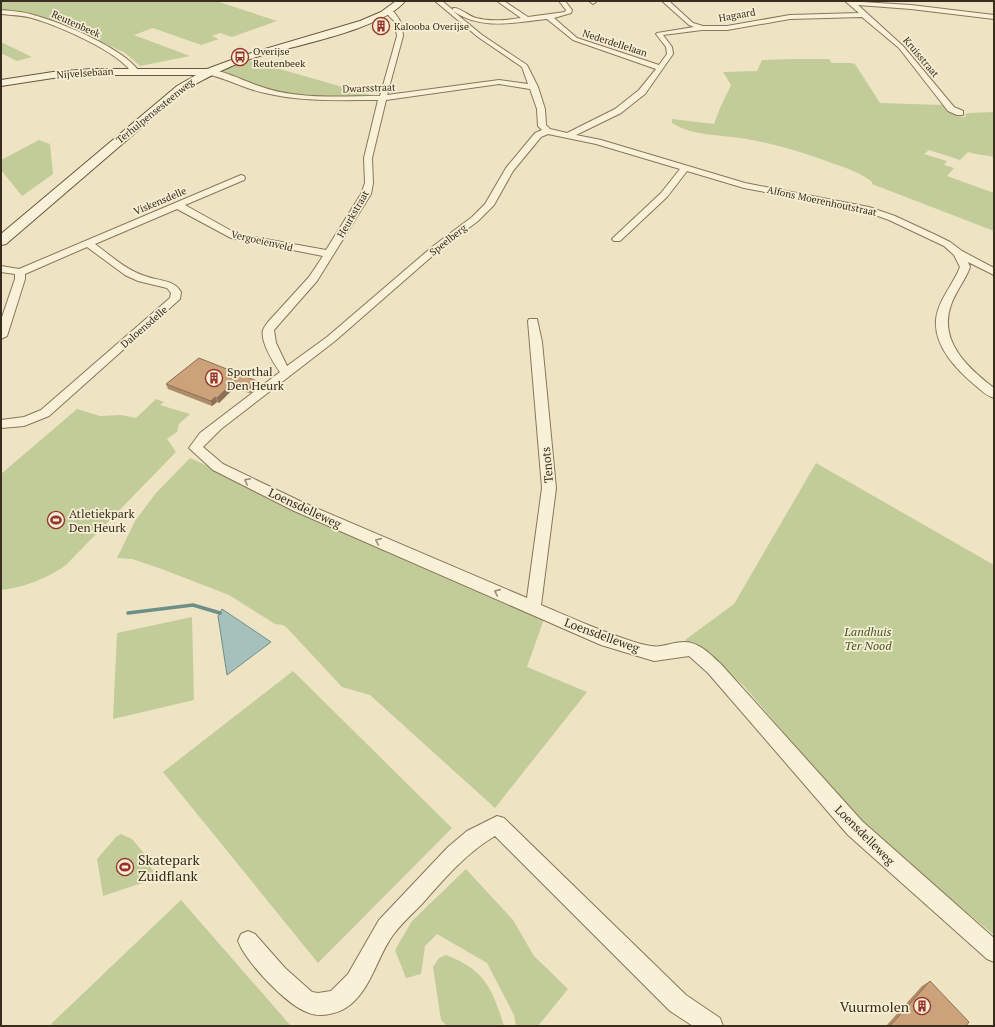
<svg xmlns="http://www.w3.org/2000/svg" width="995" height="1027" font-family="'PT Serif',serif">
<rect width="100%" height="100%" fill="#eee4c4"/>
<path fill="#c2cc98" d="M1 1H216L277 21 232 37 220 33 212 36 219 39 201 45 153 28 134 35 190 56 140 66 125 53 83 33 76 27 68 29 27 13 1 11Z
M1 42 32 57 17 61 1 53Z
M792 59H829L832 63H851L855 64 880 103 944 105C951 113 955 117 966 117L965 114 969 113 994 112V157C985 155 977 155 968 152L960 160 929 150 924 154 947 161 944 165 954 168 947 176 994 193V231L872 184V182C861 173 847 168 834 164 803 152 772 143 740 138 718 135 690 135 672 123V119L714 124 720 108 731 85 723 72 757 71 762 60Z
M251 61 378 97 326 98 283 94 217 72Z
M39 140 50 144 53 174 22 196 1 170V160Z
M156 399 164 402 160 405 190 414 179 424 177 432 167 439 176 452 66 565C46 579 25 587 1 590V474L77 409 100 416 121 415 136 418Z
M190 458 544 619 527 667 587 692 495 808 370 695 342 687 287 628 283 625 275 624 229 595 159 568 132 559 117 558 135 521 156 493Z
M816 463 994 565V935L896 854 843 802 744 686 694 643 688 642 685 640 734 604Z
M192 617 194 700 113 719 117 633Z
M293 671 452 828 318 963 163 772Z
M121 834 132 839 148 858V865L153 870V875L148 881 103 896 97 859 116 837Z
M466 869 513 920 534 956 568 989 538 1026H516L514 1015 487 963 437 934 425 946 421 974 406 978 395 950 412 921Z
M181 900 291 1026H53L51 1024Z
M446 955C485 970 492 988 504 1026H447L441 1020 433 967 439 958Z"/>
<path fill="#a6c1bb" stroke="#6d8f89" d="M222 609 271 642 227 675 218 616Z"/>
<g fill="none" stroke-linecap="round" stroke-linejoin="round">
<path stroke="#6d8f89" stroke-width="3.5" d="M128 613 193 605 220 613"/>
<g stroke="#88765a" stroke-width="2">
<path id="street" d="M435 1H442L453 10V8C460 7 468 16 476 18 491 22 507 20 521 18L497 1H504L528 17 565 12 566 10 559 1H565L572 10 571 13 554 18 577 38 659 65 667 54 666 47 656 34 657 33 694 27 689 25 662 1H669L693 23 703 26H727L790 15 859 13 845 1 911 5 994 15V19L911 9 858 5 903 46 954 107 963 111V115H957L948 111 899 48 862 17 790 19 727 30H702L663 35 672 47 673 54 645 94 621 113 576 135 601 140 745 183 869 207 895 216 938 236 950 242 962 251 994 268V275L968 262 970 267 968 272C963 283 955 293 951 305 938 341 968 368 994 388V398C987 396 982 391 976 386 957 370 934 347 936 320 938 300 953 285 960 267L954 255 944 246 889 220 864 211 744 188 687 171 667 197 620 241H614L612 239 614 237 661 193 680 169 596 144 548 134 541 137 513 171 494 205 478 221 438 251 335 341 221 429 203 447 223 464 302 502 527 598 542 488 528 321 529 319H537L542 342 556 488 541 605C574 619 607 634 641 644 663 650 665 643 683 642 698 641 710 654 720 663L862 821 994 938V962L987 959 848 835 708 673 689 656 654 661 601 645 292 510 213 470 189 448 200 433 280 372C274 364 260 341 263 330 264 327 266 325 268 322L309 277 323 256 231 238 177 209 95 244C110 255 126 270 145 276 157 281 174 279 181 292L180 299 49 416 24 426 1 428V420L24 417 41 410 170 298 171 293 167 288 138 281 125 275 87 247 25 274V279L7 336 1 339V320L15 279V274L1 272V266L19 269 241 175 244 176 245 178 244 180 185 205 237 234 326 250 361 194 365 183 364 158 378 100C340 100 302 102 265 93 245 89 226 78 206 74V70C219 68 246 82 259 86 296 100 340 96 380 96L397 36 395 22 385 12 388 10 394 12 399 19 402 25 403 36 387 95 499 80 528 84 522 67 478 37ZM453 11C482 31 515 22 547 19L573 40 656 69 639 90 615 109 567 133 550 129 546 125 545 109 538 87 527 65 482 35ZM499 84 530 89 537 109 538 126 542 130 535 133 506 168 485 204 472 217 432 247 327 337 287 366 276 343 274 330 317 281 371 194 373 183 372 158 386 100Z
M589 1H595L596 2 593 4Z
M1 10C13 11 26 12 37 16 65 24 122 48 139 71L138 73H132C118 51 57 25 32 18 22 15 11 15 1 14Z
M497 816 504 818 686 995 720 1018 723 1026H693L670 1011 495 836C466 853 444 879 422 904 412 914 401 924 393 935 377 957 372 987 350 1005 340 1013 322 1018 309 1013 287 1006 246 962 238 941L241 934 248 931 255 934 285 968 312 992 318 993 331 991 348 974 379 920 448 847 467 831Z"/>
</g>
<g stroke="#6a573e" stroke-width="2">
<path id="secondary" d="M396 1H405C382 30 291 46 253 58 229 66 207 77 185 90L6 244 1 245V234L177 86 196 75H92L53 78 1 86V80L53 72 92 69H207L245 55 360 21 381 12Z"/>
</g>
<use href="#street" fill="#f8f1d7" fill-rule="evenodd"/>
<use href="#secondary" fill="#f8f1d7" fill-rule="evenodd"/>
</g>
<path fill="#af8b69" d="M199 358 259 386 250 393 233 389 219 403 217 402 212 406 168 389 166 384Z
M930 981 966 1026H886L922 986Z"/>
<path fill="#8e7155" d="M257 381 259 386 250 393 249 388Z
M231 384 233 389 219 403 217 398Z
M215 397 217 402 212 406 211 401Z"/>
<path fill="#cba27a" stroke="#8e7155" d="M199 358 257 381 249 388 231 384 217 398 215 397 211 401 166 384Z
M930 981 969 1022 966 1026H890Z"/>
<defs><path id="oneway-chevron" d="M-2-3.5L2.5 0L-2 3.5" fill="none" stroke-width="1.6" stroke-linecap="round" stroke-linejoin="round"/></defs>
<g stroke="#988f7a">
<use href="#oneway-chevron" transform="translate(247 481) rotate(-154)"/>
<use href="#oneway-chevron" transform="translate(378 541) rotate(-156)"/>
<use href="#oneway-chevron" transform="translate(497 592) rotate(-156)"/>
</g>
<defs>
<g id="building-ring" transform="scale(0.9)"><circle r="9.5" fill="#f5eed3" stroke="#97322b" stroke-width="1.5"/><path d="M-4-6H4V6H1V3H-1V6H-4ZM-2.5-4.3h1.7v1.8h-1.7ZM.8-4.3h1.7v1.8H.8ZM-2.5-1h1.7V.8h-1.7ZM.8-1h1.7V.8H.8Z" fill="#97322b"/></g>
<g id="bus-ring" transform="scale(0.9)"><circle r="9.5" fill="#f5eed3" stroke="#97322b" stroke-width="1.5"/><path d="M-5-6H5V4H4V6H2V4H-2V6H-4V4H-5ZM-3.5-4V0h7V-4ZM-3.5 1.2v1.5H-2V1.2ZM2 1.2v1.5H3.5V1.2Z" fill="#97322b"/></g>
<g id="stadium-ring" transform="scale(0.9)"><circle r="9.5" fill="#f5eed3" stroke="#97322b" stroke-width="1.5"/><path d="M0-5a6.5 5 0 1 0 0 10a6.5 5 0 1 0 0-10ZM-3.5-1.8h7v3.6h-7Z" fill="#97322b"/></g>
</defs>
<g fill-rule="evenodd">
<use href="#building-ring" x="381" y="26"/>
<use href="#bus-ring" x="240" y="57"/>
<use href="#building-ring" x="214" y="378"/>
<use href="#stadium-ring" x="56" y="520"/>
<use href="#stadium-ring" x="125" y="867"/>
<use href="#building-ring" x="922" y="1006"/>
</g>
<g text-anchor="middle" dominant-baseline="central" stroke-width="3.5" stroke-linejoin="round" paint-order="stroke">
<g font-size="10" fill="#382d1e" stroke="#f5eed3">
<text transform="translate(737 15) rotate(-10)">Hagaard</text>
<text transform="translate(76 24) rotate(24)">Reutenbeek</text>
<text transform="translate(615 43) rotate(18)">Nederdellelaan</text>
<text transform="translate(921 57) rotate(50)">Kruisstraat</text>
<text transform="translate(85 73) rotate(-4)">Nijvelsebaan</text>
<text transform="translate(369 88) rotate(-2)">Dwarsstraat</text>
<text transform="translate(155 111) rotate(-39)">Terhulpensesteenweg</text>
<text transform="translate(160 201) rotate(-23)">Viskensdelle</text>
<text transform="translate(822 201) rotate(12)">Alfons Moerenhoutstraat</text>
<text transform="translate(353 214) rotate(-60)">Heurkstraat</text>
<text transform="translate(448 240) rotate(-38)">Speelberg</text>
<text transform="translate(262 241) rotate(13)">Vergoeienveld</text>
<text transform="translate(144 327) rotate(-41)">Daloensdelle</text>
</g>
<g font-size="10" fill="#382d1e" stroke="#f5eed3" text-anchor="start">
<text x="394" y="26">Kalooba Overijse</text>
<text x="253" y="51">Overijse<tspan x="253" dy="12">Reutenbeek</tspan></text>
</g>
<g font-size="12" fill="#382d1e" stroke="#f5eed3" text-anchor="start">
<text x="227" y="371">Sporthal<tspan x="227" dy="14">Den Heurk</tspan></text>
<text x="69" y="513">Atletiekpark<tspan x="69" dy="14">Den Heurk</tspan></text>
</g>
<g font-size="12" fill="#382d1e" stroke="#f5eed3">
<text transform="translate(547 465) rotate(-95)">Tenots</text>
<text transform="translate(305 508) rotate(25)">Loensdelleweg</text>
<text transform="translate(602 635) rotate(20)">Loensdelleweg</text>
<text transform="translate(865 835) rotate(45)">Loensdelleweg</text>
</g>
<g font-size="12" font-style="italic" fill="#455425" stroke="#f5eed3">
<text x="868" y="631">Landhuis<tspan x="868" dy="14">Ter Nood</tspan></text>
</g>
<g font-size="14" fill="#382d1e" stroke="#f5eed3" text-anchor="start">
<text x="138" y="859">Skatepark<tspan x="138" dy="16">Zuidflank</tspan></text>
<text x="909" y="1006" text-anchor="end">Vuurmolen</text>
</g>
</g>
<rect width="995" height="1027" fill="none" stroke="#382d1e" stroke-width="4"/>
</svg>
